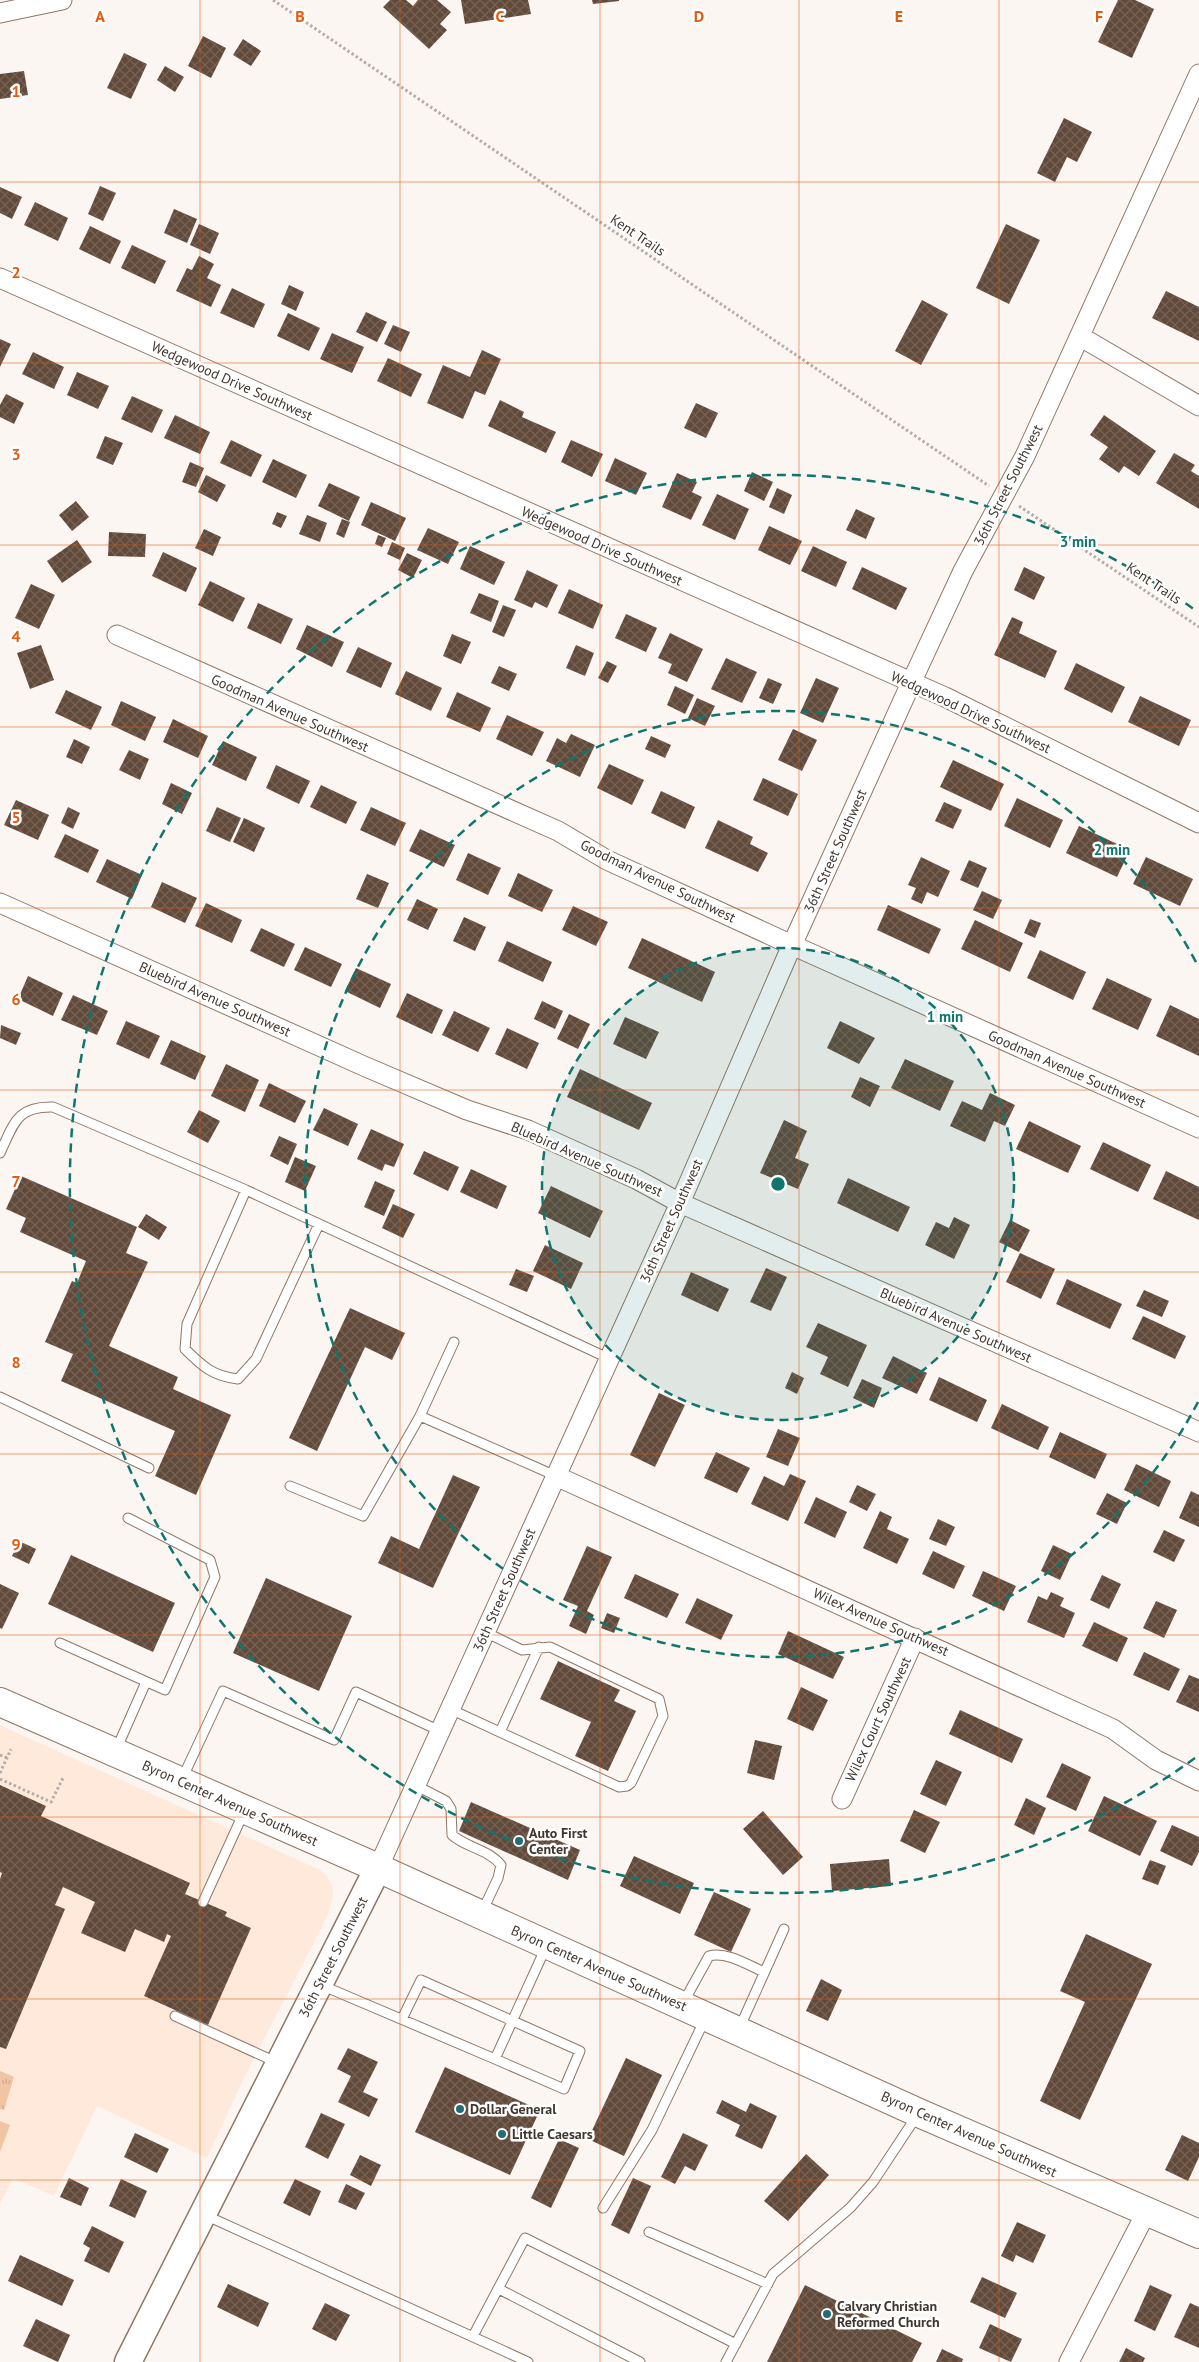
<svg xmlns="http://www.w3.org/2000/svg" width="1199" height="2362" font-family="'PT Sans',sans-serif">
<defs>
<pattern id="park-tufts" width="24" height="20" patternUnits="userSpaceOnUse" patternTransform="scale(1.25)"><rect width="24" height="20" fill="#f1c4a3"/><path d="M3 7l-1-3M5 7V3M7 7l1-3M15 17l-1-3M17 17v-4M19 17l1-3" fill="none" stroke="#d0a98d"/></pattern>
<pattern id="building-cross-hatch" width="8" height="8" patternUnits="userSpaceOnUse" patternTransform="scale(1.25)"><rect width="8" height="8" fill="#614a3a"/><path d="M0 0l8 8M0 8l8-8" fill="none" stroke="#756255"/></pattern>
</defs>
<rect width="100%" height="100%" fill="#fcf6f2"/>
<path fill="#ffe9db" d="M0 1725 320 1870 327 1876 333 1888 332 1901 327 1917 245 2076 207 2158 97 2106 54 2196 13 2178 0 2204Z"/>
<path fill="#f1c4a3" d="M0 2121 10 2125 0 2152Z"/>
<path fill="url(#park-tufts)" d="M0 2071 14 2077 4 2110 0 2109Z"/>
<path fill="url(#building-cross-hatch)" d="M390 0H406L413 6 418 0H437L451 12 440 24 447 30 429 49 383 7Z
M461 0H528L531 14 465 24Z
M592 0H619V1L593 4Z
M1118 0H1135L1154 9 1132 58 1098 42Z
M203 36 226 48 211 78 188 66Z
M243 39 261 51 251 66 233 55Z
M124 53 147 64 131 99 107 88Z
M165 66 184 77 175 92 157 80Z
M24 71 28 95 0 99V74Z
M1064 118 1092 132 1077 162 1067 157 1055 182 1037 173Z
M100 186 116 193 103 221 88 214Z
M0 187 22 197 12 219 0 213Z
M35 202 68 218 58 241 24 225Z
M174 209 197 219 187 243 164 233Z
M199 224 219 233 210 254 190 245Z
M1006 224 1040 240 1009 304 976 288Z
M90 226 121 241 110 264 79 249Z
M132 245 166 261 155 284 121 268Z
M199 256 214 264 207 278 221 285 211 307 176 291 187 268 192 270Z
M289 285 304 292 296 311 281 304Z
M232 288 265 304 254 328 220 313Z
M1166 291 1199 307V341L1152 318Z
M922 300 948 314 921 365 895 351Z
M366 312 387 322 377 342 356 332Z
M288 313 320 328 309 351 277 336Z
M393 325 410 332 401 352 384 344Z
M332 333 364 347 352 373 320 359Z
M0 339 11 344 0 367Z
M482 350 501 359 485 395 475 391 463 419 427 403 443 365 470 377Z
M33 352 64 367 54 389 22 374Z
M388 358 422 374 411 397 377 381Z
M77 372 109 386 98 409 67 395Z
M6 394 24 403 14 424 0 417V405Z
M132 396 163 410 152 433 121 419Z
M500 400 524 412 522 417 556 432 546 453 488 426Z
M696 403 718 413 706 438 684 428Z
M175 415 210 432 200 454 164 438Z
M1104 415 1156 451 1139 476 1124 466 1119 473 1099 459 1108 447 1090 435Z
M105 436 123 443 113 465 96 458Z
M231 440 262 455 251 477 220 463Z
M571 440 603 454 592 477 561 462Z
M1174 453 1195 465 1191 471 1199 476V509L1156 483Z
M615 458 647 473 636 495 605 481Z
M273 459 307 475 296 498 262 482Z
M190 462 204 468 196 487 182 482Z
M752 472 773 482 764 501 744 491Z
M677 473 697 482 692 492 702 497 691 520 662 507Z
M206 475 226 485 217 502 198 492Z
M329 483 360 497 349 521 318 506Z
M777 488 792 495 784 514 769 507Z
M717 494 749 509 735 540 702 525Z
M76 501 89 517 72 531 59 515Z
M371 502 406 518 395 541 361 525Z
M856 509 875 518 866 539 846 530Z
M277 512 287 516 281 528 272 524Z
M307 515 327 523 320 542 299 534Z
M342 519 350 522 344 538 336 534Z
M769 526 802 541 790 565 758 550Z
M428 528 459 542 448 564 417 550Z
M204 529 221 537 213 556 195 548Z
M109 532 146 534 145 557 108 556Z
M378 535 386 538 382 547 375 544Z
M77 540 92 562 62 583 47 561Z
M392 542 405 548 400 560 387 554Z
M470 546 505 562 494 585 460 569Z
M813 546 847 562 836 587 801 571Z
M163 552 197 568 186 592 152 576Z
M407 553 422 560 413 578 398 570Z
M862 567 907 588 896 610 852 589Z
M1024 567 1045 577 1034 600 1014 590Z
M527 570 558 585 547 608 535 602 532 608 514 600Z
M210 581 245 598 233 622 198 605Z
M31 584 55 595 39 629 15 618Z
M569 589 603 605 593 629 558 613Z
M479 593 499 601 491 622 470 613Z
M258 603 293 619 281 644 247 628Z
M503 605 516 610 504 637 492 632Z
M626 614 657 628 646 652 615 638Z
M1012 617 1023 622 1019 633 1057 651 1045 678 994 655Z
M307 625 344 642 332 667 296 649Z
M670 633 703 649 687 682 668 673 672 664 658 658Z
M452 634 471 642 461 664 443 656Z
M41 645 54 680 30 689 17 653Z
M576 645 594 653 585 676 566 668Z
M358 647 392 663 381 688 346 672Z
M726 658 757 672 742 703 711 689Z
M607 661 617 666 608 683 598 678Z
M1076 663 1125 687 1112 713 1064 689Z
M499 666 517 674 509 691 491 683Z
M406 671 442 688 431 711 395 694Z
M768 678 782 684 773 704 759 698Z
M816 678 839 688 823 723 800 713Z
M675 686 694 695 685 714 667 705Z
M66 690 102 707 91 730 55 713Z
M457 692 491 708 480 732 446 717Z
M1140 696 1191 720 1179 746 1128 722Z
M697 698 715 706 705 726 688 718Z
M121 701 156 717 145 741 111 725Z
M507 715 544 732 532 756 496 739Z
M173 719 208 736 198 758 163 742Z
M793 729 817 740 802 771 778 760Z
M571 734 595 745 580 777 546 761 557 738 566 743Z
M651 736 671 745 665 758 645 749Z
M74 739 90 747 82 764 66 757Z
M223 741 257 757 246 781 212 765Z
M129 750 149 759 140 780 119 770Z
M953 760 1004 784 991 811 940 787Z
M609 764 644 780 632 805 597 788Z
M276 765 310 781 299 804 266 788Z
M763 778 798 794 788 816 753 800Z
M171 783 192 793 182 814 162 804Z
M321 785 357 802 346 824 310 807Z
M661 791 695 807 685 829 651 813Z
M1017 798 1063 820 1050 848 1004 826Z
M16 800 49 815 38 840 4 825Z
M944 802 962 810 953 829 935 821Z
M68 807 80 813 73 829 61 823Z
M217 807 241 818 230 842 206 831Z
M371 807 406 823 395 846 360 830Z
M244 818 265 828 254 852 233 842Z
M718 820 753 837 750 844 768 853 758 872 705 848Z
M1079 826 1130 850 1117 877 1066 853Z
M420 829 455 845 444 867 409 851Z
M65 834 99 850 88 873 54 857Z
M468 853 501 868 488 895 456 880Z
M921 857 950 871 938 897 927 892 922 904 911 899 916 888 908 885Z
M1146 857 1193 879 1180 906 1133 884Z
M107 859 142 875 132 899 96 882Z
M969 860 987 868 978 888 960 880Z
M518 873 553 890 542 912 508 896Z
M367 874 389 883 378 908 356 899Z
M162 882 197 898 185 923 151 907Z
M982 891 1002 900 993 919 973 910Z
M417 899 438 909 428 930 407 920Z
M206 903 242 920 232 943 195 926Z
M888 905 941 929 929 954 877 930Z
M573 906 608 922 596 946 562 930Z
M464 917 486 927 475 951 453 941Z
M1030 919 1041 923 1035 938 1024 933Z
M975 920 1023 943 1010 972 961 949Z
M261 928 295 944 284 967 250 951Z
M642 938 715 972 702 1002 628 968Z
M507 941 552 962 543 982 498 961Z
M305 947 342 964 331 987 294 970Z
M1040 950 1086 972 1073 1000 1027 978Z
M356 968 391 984 380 1008 345 991Z
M28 976 63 993 53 1016 18 999Z
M1107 978 1152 999 1138 1030 1092 1009Z
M407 993 443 1010 432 1034 396 1017Z
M73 995 108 1011 97 1035 61 1020Z
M542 1001 563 1011 555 1029 534 1019Z
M1170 1005 1199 1019V1056L1156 1036Z
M454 1011 490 1028 478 1052 442 1035Z
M569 1014 590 1024 578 1049 557 1039Z
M625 1017 659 1032 646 1059 613 1044Z
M126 1021 160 1036 149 1059 116 1044Z
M840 1021 875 1038 859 1064 827 1048Z
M1 1025 21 1033 16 1045 0 1038Z
M507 1028 539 1043 527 1069 495 1054Z
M171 1040 206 1056 195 1080 160 1064Z
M905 1059 954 1081 940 1111 891 1088Z
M226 1064 259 1080 245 1112 211 1096Z
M580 1069 652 1103 639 1130 567 1097Z
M860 1077 880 1086 870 1107 851 1097Z
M269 1083 306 1101 295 1123 259 1106Z
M990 1093 1015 1105 1005 1126 994 1121 985 1142 950 1126 962 1101 982 1110Z
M324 1108 358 1124 348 1146 313 1130Z
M199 1110 220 1121 208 1143 187 1132Z
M784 1120 807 1131 795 1158 809 1164 798 1189 760 1173Z
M1029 1121 1081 1146 1068 1173 1016 1149Z
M371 1129 404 1144 394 1167 385 1164 382 1171 357 1159Z
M279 1136 297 1144 288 1165 270 1156Z
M1103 1142 1151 1165 1138 1192 1090 1169Z
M424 1151 459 1167 448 1191 413 1174Z
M295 1157 316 1166 305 1191 285 1182Z
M471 1169 507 1186 497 1209 460 1192Z
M1166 1171 1199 1187V1220L1153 1199Z
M21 1176 137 1227 126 1253 148 1262 109 1346 178 1377 173 1389 231 1415 196 1495 155 1476 175 1431 61 1381 73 1354 45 1342 72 1281 77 1283 86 1261 20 1232 26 1218 6 1209Z
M848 1178 910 1207 898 1232 837 1203Z
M375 1181 395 1190 384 1216 364 1207Z
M551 1186 603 1211 590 1238 538 1213Z
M393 1204 415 1214 403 1238 382 1228Z
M146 1214 167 1227 159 1240 138 1227Z
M954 1217 970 1225 954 1259 925 1245 936 1222 949 1228Z
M1010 1220 1030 1230 1019 1252 999 1242Z
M545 1245 583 1263 571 1289 533 1271Z
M1020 1253 1055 1269 1041 1299 1006 1282Z
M766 1268 787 1277 771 1311 750 1302Z
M516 1269 534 1276 527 1292 509 1285Z
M691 1272 729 1289 718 1312 681 1295Z
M1067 1279 1122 1304 1110 1329 1056 1304Z
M1144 1290 1169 1301 1162 1317 1136 1306Z
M350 1308 405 1333 392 1360 365 1347 317 1451 289 1438Z
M1143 1316 1186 1336 1175 1359 1132 1339Z
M818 1323 867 1345 848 1387 820 1374 828 1357 806 1347Z
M893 1356 927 1373 917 1394 882 1378Z
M792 1372 804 1378 797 1394 785 1388Z
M939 1377 987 1400 977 1422 929 1400Z
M862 1379 882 1388 874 1408 853 1398Z
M659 1393 685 1405 655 1467 630 1455Z
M1002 1404 1049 1427 1038 1450 991 1428Z
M778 1429 800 1438 788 1466 766 1457Z
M1060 1432 1107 1454 1095 1479 1049 1457Z
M716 1452 750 1468 737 1493 704 1478Z
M1136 1464 1171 1481 1159 1507 1124 1490Z
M790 1474 806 1481 788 1521 751 1504 764 1476 784 1486Z
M453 1475 480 1487 433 1588 378 1563 391 1536 419 1549Z
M857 1485 876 1494 867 1511 849 1502Z
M1191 1491 1199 1495V1527L1179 1518Z
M1107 1493 1127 1503 1117 1524 1096 1514Z
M816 1497 847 1512 835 1538 804 1523Z
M880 1511 892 1517 887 1529 909 1539 897 1564 863 1548Z
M938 1519 955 1527 946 1546 929 1539Z
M1164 1530 1185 1540 1174 1562 1153 1552Z
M19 1541 36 1549 29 1564 12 1556Z
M1053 1545 1072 1554 1060 1580 1041 1571Z
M587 1546 612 1557 587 1611 594 1615 586 1634 569 1626 578 1606 563 1600Z
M933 1551 965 1566 954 1589 922 1574Z
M71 1555 175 1603 153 1652 48 1604Z
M983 1571 1016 1586 1004 1611 972 1596Z
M635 1574 679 1594 667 1618 624 1598Z
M1102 1575 1121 1584 1109 1609 1090 1600Z
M266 1578 352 1616 319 1691 233 1653Z
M0 1584 19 1593 2 1629 0 1628Z
M1051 1592 1064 1598 1060 1606 1075 1613 1064 1638 1027 1622 1038 1596 1047 1600Z
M697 1598 733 1615 721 1640 685 1623Z
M1156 1601 1177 1610 1164 1638 1143 1628Z
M607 1613 620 1618 614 1633 601 1628Z
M1094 1622 1128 1638 1117 1662 1082 1646Z
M788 1631 844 1657 833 1679 778 1654Z
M1144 1652 1180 1669 1169 1691 1133 1675Z
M558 1661 620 1690 614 1701 636 1711 608 1771 575 1756 591 1722 540 1699Z
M1189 1675 1199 1679V1712L1176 1702Z
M801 1687 828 1700 813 1731 787 1719Z
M960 1710 1023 1739 1012 1763 949 1734Z
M755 1740 782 1746 774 1780 747 1773Z
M936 1760 962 1772 946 1806 920 1794Z
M1062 1763 1091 1777 1076 1811 1046 1797Z
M0 1785 46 1806 41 1816 190 1883 185 1894 227 1912 225 1916 251 1928 208 2025 144 1996 171 1936 167 1934 164 1942 135 1929 125 1952 81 1933 95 1902 63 1887 55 1905 65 1909 6 2049 0 2047V1879L2 1873 0 1872Z
M1104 1796 1157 1821 1140 1856 1088 1831Z
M1026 1798 1046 1808 1034 1835 1014 1825Z
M471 1802 580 1850 568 1880 459 1831Z
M914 1810 940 1822 925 1853 900 1841Z
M763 1811 803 1857 783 1875 743 1829Z
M1172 1825 1199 1837V1852L1192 1866 1160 1851Z
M634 1856 694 1883 680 1914 620 1886Z
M889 1859 891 1886 832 1891 830 1864Z
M1150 1860 1166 1866 1158 1885 1142 1879Z
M714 1892 751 1909 731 1952 694 1935Z
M1086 1934 1152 1964 1080 2120 1040 2101 1085 2002 1060 1991Z
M821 1979 842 1990 828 2021 806 2011Z
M348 2048 378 2062 363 2092 378 2099 369 2117 338 2102 351 2076 337 2069Z
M626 2058 662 2075 624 2156 588 2139Z
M445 2067 540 2110 510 2175 415 2132Z
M722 2100 746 2112 750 2103 777 2116 762 2149 735 2136 740 2125 716 2113Z
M321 2113 345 2124 328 2159 305 2147Z
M135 2133 169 2149 157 2173 124 2157Z
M683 2133 708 2145 695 2171 685 2166 675 2184 661 2177Z
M1182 2135 1199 2143V2157L1188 2181 1165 2170Z
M559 2139 579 2148 551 2208 531 2198Z
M806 2154 829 2175 788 2221 764 2201Z
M360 2155 381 2165 371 2186 350 2175Z
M69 2178 89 2188 81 2206 60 2197Z
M633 2178 651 2186 629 2234 611 2225Z
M121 2179 147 2191 135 2218 109 2206Z
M295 2179 321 2191 310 2216 283 2203Z
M346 2184 365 2193 356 2210 338 2202Z
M1017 2222 1046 2235 1033 2263 1016 2255 1013 2262 1001 2256Z
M92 2226 124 2242 109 2273 84 2261 90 2248 83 2244Z
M20 2255 74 2280 62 2306 8 2281Z
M982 2277 1017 2293 1005 2318 970 2302Z
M228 2284 269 2303 258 2327 217 2307Z
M805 2285 922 2343 912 2362H767Z
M1150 2285 1172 2295 1155 2331 1134 2321Z
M325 2303 350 2315 336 2341 312 2329Z
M1190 2303 1199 2307V2348L1174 2337Z
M36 2319 70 2335 58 2362 23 2346Z
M990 2324 1022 2339 1011 2362 979 2348Z
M1126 2348 1145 2358 1143 2362H1119Z
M942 2349 963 2359 962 2362H936Z"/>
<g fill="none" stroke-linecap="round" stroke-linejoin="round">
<g stroke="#907765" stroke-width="11">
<path id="lane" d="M0 1153C14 1124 16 1106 53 1107L246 1190 608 1358
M246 1190 187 1324 185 1349C203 1367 213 1376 238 1379L256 1359 319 1224
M0 1397 149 1468
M420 1416 454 1342
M290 1486 363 1516 420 1416 556 1476
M60 1643 165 1690 215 1577 210 1560 128 1518
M450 1709 619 1787 627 1786 631 1783 663 1716 659 1699 550 1647 522 1650 485 1632
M500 1732 539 1647
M116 1750 146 1682
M182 1779 223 1691 334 1740 356 1692 440 1731
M415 1785 446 1801 451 1809 452 1835C467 1848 488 1849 501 1865L498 1878 482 1912
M203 1902 244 1812
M321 1985 495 2059 546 1947
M683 2003 709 1956C726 1951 748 1965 764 1972
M175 2016 276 2062
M402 2019 421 1980 580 2051 564 2089 495 2059
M739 2029 784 1929
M603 2208 652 2130 705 2019
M205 2215 528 2362
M649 2232 768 2284
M499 2289 640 2362
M473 2336 525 2238 736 2344
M726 2362 773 2274 850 2208 873 2182 918 2114"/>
</g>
<g stroke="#907765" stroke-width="21">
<path id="street" d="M0 13 62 0
M0 278 945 697 1199 823
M1081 337 1199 406
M117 635 558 831 607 860 792 945 1199 1128
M0 903 366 1067 467 1110 528 1130 636 1179 680 1203 1199 1432
M556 1476 1113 1729 1156 1760 1199 1781
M842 1799 915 1638
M378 1868 680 1203 792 945 911 683 963 571 1025 456 1199 74
M1069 2362 1147 2211"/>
</g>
<g stroke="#907765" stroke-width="29">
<path id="secondary" d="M128 2362 378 1868"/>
</g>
<g stroke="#907765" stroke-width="30">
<path id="primary" d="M0 1702 378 1868 919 2113 1199 2234"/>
</g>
<path stroke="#b5ada8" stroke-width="3" stroke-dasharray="2.5 2.5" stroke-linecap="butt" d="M273 0 989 486
M1019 506 1199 627
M0 1755 7 1758
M0 1773 11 1749
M0 1779 51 1802 64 1776"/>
<use href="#lane" stroke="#fff" stroke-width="9"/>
<use href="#street" stroke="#fff" stroke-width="19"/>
<use href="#secondary" stroke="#fff" stroke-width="26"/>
<use href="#primary" stroke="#fff" stroke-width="28"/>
</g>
<path fill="none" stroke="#e8590c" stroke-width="1" stroke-opacity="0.55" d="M200 0V2362M400 0V2362M600 0V2362M799 0V2362M999 0V2362M0 182H1199M0 363H1199M0 545H1199M0 727H1199M0 908H1199M0 1090H1199M0 1272H1199M0 1454H1199M0 1635H1199M0 1817H1199M0 1999H1199M0 2180H1199"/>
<circle cx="778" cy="1184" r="236" fill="#0f766e" fill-opacity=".12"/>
<g fill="none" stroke="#0f766e" stroke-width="2.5" stroke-dasharray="9 6">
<circle cx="778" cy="1184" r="236"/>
<path d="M1198 1402A473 473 0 1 1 1198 966"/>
<path d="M1195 1758A709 709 0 1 1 1195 610"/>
</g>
<g fill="#236d76" stroke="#fff" stroke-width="2">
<circle cx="519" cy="1841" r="5"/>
<circle cx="460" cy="2109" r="5"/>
<circle cx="502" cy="2134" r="5"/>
<circle cx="827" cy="2314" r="5"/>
</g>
<g text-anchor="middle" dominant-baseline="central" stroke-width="5" stroke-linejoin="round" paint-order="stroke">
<g font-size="14" fill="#41362e" stroke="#fff">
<text transform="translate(638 235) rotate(34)">Kent Trails</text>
<text transform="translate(232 381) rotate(24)">Wedgewood Drive Southwest</text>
<text transform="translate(1008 485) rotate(-63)">36th Street Southwest</text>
<text transform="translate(602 546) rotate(24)">Wedgewood Drive Southwest</text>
<text transform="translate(1154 583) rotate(34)">Kent Trails</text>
<text transform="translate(971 712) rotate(25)">Wedgewood Drive Southwest</text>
<text transform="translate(290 713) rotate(24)">Goodman Avenue Southwest</text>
<text transform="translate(835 851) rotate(-66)">36th Street Southwest</text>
<text transform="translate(658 881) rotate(26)">Goodman Avenue Southwest</text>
<text transform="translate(215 999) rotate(24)">Bluebird Avenue Southwest</text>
<text transform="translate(1067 1069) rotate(24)">Goodman Avenue Southwest</text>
<text transform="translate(587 1159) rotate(24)">Bluebird Avenue Southwest</text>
<text transform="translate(671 1221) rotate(-66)">36th Street Southwest</text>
<text transform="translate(956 1325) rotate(24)">Bluebird Avenue Southwest</text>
<text transform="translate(504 1590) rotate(-66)">36th Street Southwest</text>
<text transform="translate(881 1622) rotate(24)">Wilex Avenue Southwest</text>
<text transform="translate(878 1719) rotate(-65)">Wilex Court Southwest</text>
<text transform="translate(230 1803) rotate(24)">Byron Center Avenue Southwest</text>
<text transform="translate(333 1957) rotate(-63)">36th Street Southwest</text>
<text transform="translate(599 1968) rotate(24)">Byron Center Avenue Southwest</text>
<text transform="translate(969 2134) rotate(24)">Byron Center Avenue Southwest</text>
</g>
<g font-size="14" font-weight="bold" fill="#41362e" stroke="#fff" text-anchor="start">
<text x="529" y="1833">Auto First<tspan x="529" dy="16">Center</tspan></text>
<text x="470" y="2109">Dollar General</text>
<text x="512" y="2134">Little Caesars</text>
<text x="837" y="2306">Calvary Christian<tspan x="837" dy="16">Reformed Church</tspan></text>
</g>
</g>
<g font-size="16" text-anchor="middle" font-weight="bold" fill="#e8590c" stroke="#fff" stroke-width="5" stroke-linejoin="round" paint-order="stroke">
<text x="100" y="22">A</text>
<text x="300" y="22">B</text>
<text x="500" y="22">C</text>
<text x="699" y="22">D</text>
<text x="899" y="22">E</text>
<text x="1099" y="22">F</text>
<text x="16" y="97">1</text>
<text x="16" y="278">2</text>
<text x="16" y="460">3</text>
<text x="16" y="642">4</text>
<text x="16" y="823">5</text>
<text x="16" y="1005">6</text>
<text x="16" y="1187">7</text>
<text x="16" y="1368">8</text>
<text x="16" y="1550">9</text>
</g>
<circle cx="778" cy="1184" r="8" fill="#0f766e" stroke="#fff" stroke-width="2.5"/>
<g font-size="15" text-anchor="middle" font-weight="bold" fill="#0f766e" stroke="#fff" stroke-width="5" stroke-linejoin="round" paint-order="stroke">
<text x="1078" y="547">3 min</text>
<text x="1112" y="855">2 min</text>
<text x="945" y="1022">1 min</text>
</g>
</svg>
